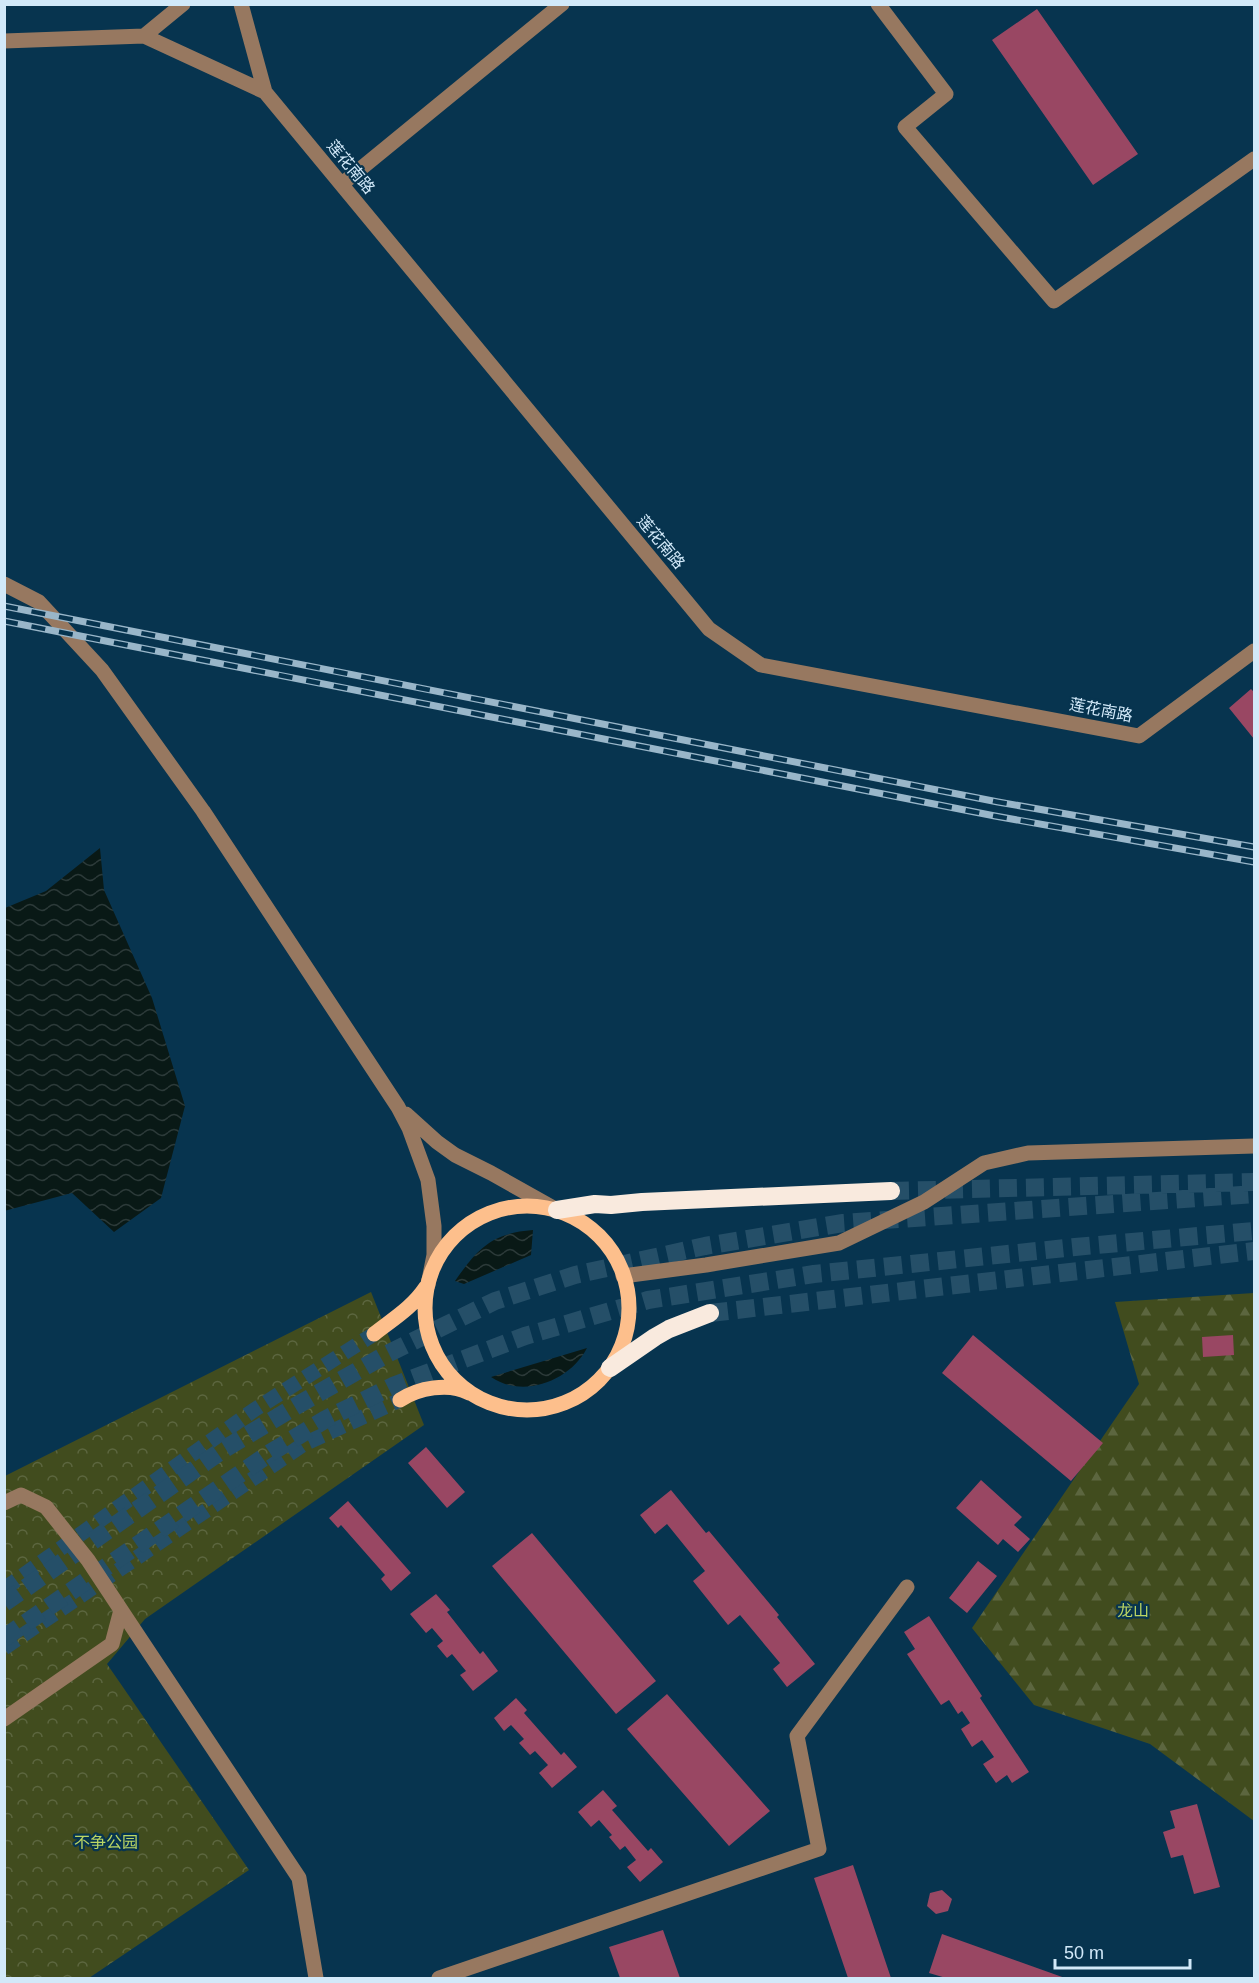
<svg xmlns="http://www.w3.org/2000/svg" width="1259" height="1983" font-family="Arial,'Noto Sans SC',sans-serif">
<defs>
<pattern id="forest-firs" width="22" height="20" patternUnits="userSpaceOnUse" patternTransform="scale(1.5)"><rect width="22" height="20" fill="#414c1e"/><path d="M5 1l3.5 6h-7zM16 11l3.5 6h-7z" fill="#5c663f"/></pattern>
<pattern id="park-crowns" width="20" height="18" patternUnits="userSpaceOnUse" patternTransform="scale(1.5)"><rect width="20" height="18" fill="#414c1e"/><path d="M2 6a3 3 0 1 1 6 0M12 15a3 3 0 1 1 6 0" fill="none" stroke="#5c663f"/></pattern>
<pattern id="water-waves" width="16" height="10" patternUnits="userSpaceOnUse" patternTransform="scale(1.5)"><rect width="16" height="10" fill="#091916"/><path d="M0 5q4-4 8 0t8 0" fill="none" stroke="#2c3a39"/></pattern>
</defs>
<rect width="100%" height="100%" fill="#07344f"/>
<path fill="url(#forest-firs)" d="M1254 1293V1821L1150 1744 1034 1705 972 1628 1139 1384 1115 1302Z"/>
<path fill="url(#park-crowns)" d="M371 1292 424 1425 145 1619 107 1664 249 1870 89 1978H5V1476Z"/>
<path fill="url(#water-waves)" d="M100 848 104 890 152 998 185 1106 161 1198 114 1232 72 1193 4 1211 5 908 46 891Z
M533 1230 531 1255 464 1284 455 1281C478 1248 492 1233 533 1230Z
M587 1348C570 1381 523 1399 491 1377Z"/>
<path fill="#994763" d="M1037 9 1138 154 1093 185 992 40Z
M1251 689 1254 692V739L1229 708Z
M973 1335 1103 1443 1071 1481 942 1373Z
M1233 1335 1234 1355 1203 1357 1202 1337Z
M426 1447 465 1492 447 1508 408 1463Z
M981 1480 1022 1517 1014 1525 1030 1539 1018 1552 1003 1539 998 1545 956 1508Z
M671 1490 706 1533 709 1531 779 1615 777 1617 815 1664 787 1687 773 1669 780 1663 740 1615 728 1625 693 1581 705 1571 667 1524 655 1534 640 1515Z
M348 1501 411 1573 391 1591 381 1579 385 1575 341 1525 338 1528 329 1518Z
M532 1533 656 1681 616 1714 492 1566Z
M978 1561 997 1576 967 1613 949 1598Z
M436 1594 450 1610 447 1612 480 1654 483 1651 498 1671 473 1691 460 1675 466 1671 452 1654 447 1658 437 1646 443 1641 432 1628 426 1633 410 1614Z
M929 1616 982 1696 980 1698 1029 1772 1012 1783 1007 1775 996 1783 983 1764 994 1757 982 1740 972 1747 961 1729 970 1723 962 1711 958 1714 949 1700 941 1705 907 1654 915 1649 904 1632Z
M667 1694 770 1811 729 1846 627 1729Z
M516 1698 527 1710 524 1713 561 1755 564 1752 577 1767 552 1788 539 1773 548 1765 535 1751 530 1755 519 1743 524 1739 511 1725 504 1731 494 1718Z
M603 1790 617 1806 612 1810 648 1851 651 1848 663 1862 640 1882 627 1867 636 1860 625 1846 620 1850 609 1837 612 1835 599 1820 591 1827 578 1812Z
M1197 1804 1220 1887 1194 1894 1183 1855 1171 1858 1163 1832 1175 1828 1170 1811Z
M853 1865 891 1978H848L814 1878Z
M942 1890 952 1899 948 1911 936 1914 927 1906 930 1893Z
M663 1930 680 1978H620L609 1947Z
M942 1934 1065 1978H946L929 1973Z"/>
<g fill="none" stroke-linecap="round" stroke-linejoin="round">
<path stroke="#254f68" stroke-width="15" stroke-dasharray="15 8" stroke-linecap="butt" d="M4 1589 254 1410 374 1334
M4 1648 304 1444 400 1400"/>
<path stroke="#254f68" stroke-width="18" stroke-dasharray="18 9" stroke-linecap="butt" d="M891 1191 1254 1182
M710 1313 1254 1251
M4 1603 221 1451 296 1406 387 1354 495 1301 575 1275 705 1246 843 1223 1254 1194
M4 1638 270 1453 326 1419 393 1386 525 1336 648 1300 814 1274 1075 1247 1254 1231"/>
<path stroke="#977860" stroke-width="15" d="M241 4 265 92 709 629 761 665 1139 736 1254 651
M878 4 946 94 905 127 1054 301 1254 159
M144 36 183 4
M4 41 144 36 265 92
M342 184 562 4
M4 584 39 602 102 670 203 811 398 1107 409 1128 428 1180 434 1226V1255L428 1285
M406 1114 437 1142 455 1155 491 1173 557 1210
M623 1276 706 1265 839 1243 924 1202 984 1163 1028 1153 1254 1146
M4 1503 21 1495 46 1507 88 1560 121 1610 112 1644 4 1719
M121 1610 299 1878 316 1978
M439 1978 819 1849 797 1736 907 1587"/>
<path stroke="#fdbf8c" stroke-width="15" d="M425 1308a102 102 0 1 1 204 0a102 102 0 1 1-204 0Z
M374 1334C393 1319 412 1308 426 1287
M400 1400C418 1388 449 1382 469 1393"/>
<path stroke="#f9eade" stroke-width="18" d="M557 1210 595 1204 611 1205 642 1202 891 1191
M610 1368 655 1337 669 1329 710 1313"/>
<g stroke="#99b6c9" stroke-width="7">
<path id="rail" d="M4 606 998 802 1254 847
M4 621 995 816 1254 862"/>
</g>
<use href="#rail" stroke="#07344f" stroke-width="4.5" stroke-dasharray="14" stroke-linecap="butt"/>
</g>
<g text-anchor="middle" dominant-baseline="central" stroke-width="4.5" stroke-linejoin="round" paint-order="stroke">
<g font-size="16" fill="#d2e9f9" stroke="#07344f">
<text transform="translate(351 167) rotate(50)">莲花南路</text>
<text transform="translate(661 542) rotate(50)">莲花南路</text>
<text transform="translate(1101 710) rotate(11)">莲花南路</text>
</g>
<g font-size="16" fill="#bcd663" stroke="#07344f">
<text x="1133" y="1610">龙山</text>
<text x="106" y="1842">不争公园</text>
</g>
</g>
<rect width="1259" height="1983" fill="none" stroke="#d2e9f9" stroke-width="12"/>
<path d="M1055 1959v9h135v-9" fill="none" stroke="#d2e9f9" stroke-width="3"/>
<text x="1064" y="1959" font-size="18" fill="#d2e9f9" stroke="#07344f" stroke-width="4.5" paint-order="stroke">50 m</text>
</svg>
